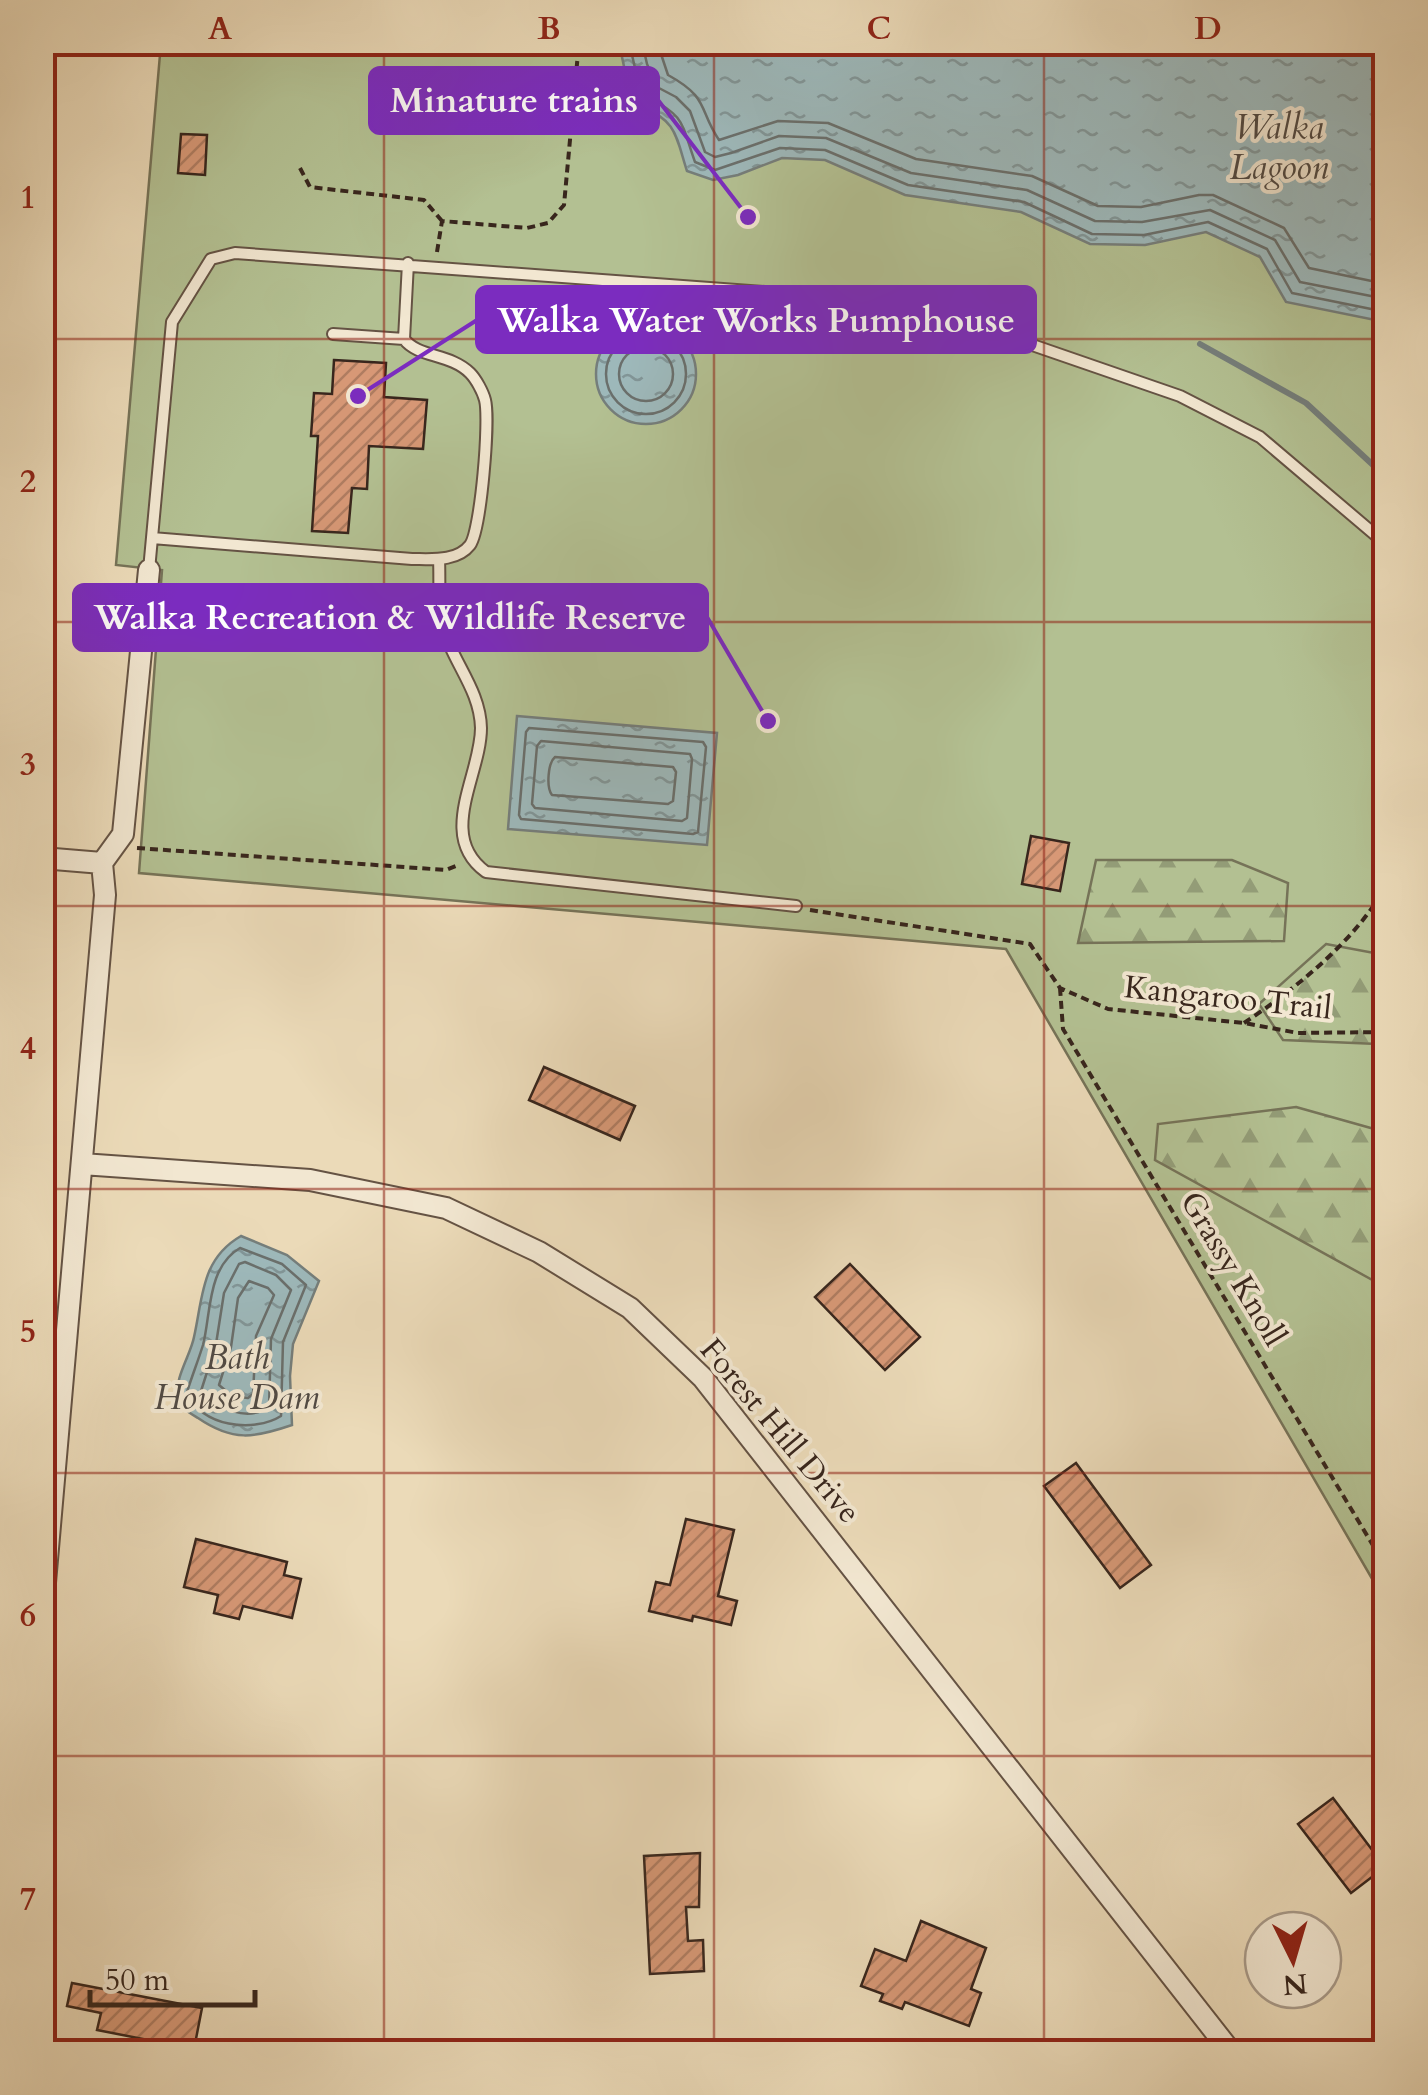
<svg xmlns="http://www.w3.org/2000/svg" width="1428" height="2095" font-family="Cardo,serif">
<defs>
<pattern id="forest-firs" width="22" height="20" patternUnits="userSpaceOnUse" patternTransform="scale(2.5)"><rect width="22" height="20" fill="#b3c092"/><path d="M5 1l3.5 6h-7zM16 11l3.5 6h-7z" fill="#939c77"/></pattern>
<pattern id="water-ripples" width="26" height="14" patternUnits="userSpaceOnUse" patternTransform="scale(2.5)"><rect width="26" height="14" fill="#9db8ba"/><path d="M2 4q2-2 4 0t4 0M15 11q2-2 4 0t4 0" fill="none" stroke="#819597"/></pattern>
<pattern id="building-hatch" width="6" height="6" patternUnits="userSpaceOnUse" patternTransform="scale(2.5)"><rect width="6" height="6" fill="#d79876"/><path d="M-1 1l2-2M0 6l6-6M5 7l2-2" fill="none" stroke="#af7c60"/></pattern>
</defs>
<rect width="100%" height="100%" fill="#ebdab8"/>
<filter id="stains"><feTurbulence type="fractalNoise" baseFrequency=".002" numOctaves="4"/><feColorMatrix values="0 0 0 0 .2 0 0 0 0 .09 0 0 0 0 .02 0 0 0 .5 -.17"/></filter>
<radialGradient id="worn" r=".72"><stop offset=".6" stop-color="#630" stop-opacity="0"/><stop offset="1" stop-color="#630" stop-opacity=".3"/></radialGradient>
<path fill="#b3c092" stroke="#767358" stroke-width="2.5" d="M161 43H1385V1601L1006 949 139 873 162 570 116 565Z"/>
<path fill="url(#forest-firs)" stroke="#767358" stroke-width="2.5" d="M1096 860H1232L1288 883 1284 941 1078 943Z
M1326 944 1385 955V1049L1378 1044 1283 1040 1259 1004Z
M1296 1107 1385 1132V1287L1155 1160 1158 1124Z"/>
<path fill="url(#water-ripples)" stroke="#757e7b" stroke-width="2.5" d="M619 43H1385V322L1286 302 1260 257 1206 232 1145 245 1090 244 1021 212 905 195 825 160 782 158 738 175 713 180 687 171C676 137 677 120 641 107L625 71Z
M596 374a50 50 0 1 1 100 0a50 50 0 1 1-100 0Z
M517 716 717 733 707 845 508 829Z
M241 1236 287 1255 319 1281 293 1344 290 1376 292 1425C254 1438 233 1442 198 1418 188 1412 180 1408 178 1396 174 1379 191 1354 194 1337 203 1297 201 1259 241 1236Z"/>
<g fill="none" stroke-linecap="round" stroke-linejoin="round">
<path stroke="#6a6f6c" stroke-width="2.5" d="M629 42 635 68 648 97C686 117 681 123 695 162L715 170 780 148 825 150 908 185 1024 202 1092 234 1144 235 1208 222 1267 249 1292 293 1386 312
M642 42 647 64 657 87 676 97 690 111 705 152 715 157 731 153 779 136 826 138 911 173 1027 190 1095 221 1142 222 1210 210 1275 240 1300 282 1386 299
M657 42 668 75C710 98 698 109 719 140L778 121 828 123 916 159 1032 176 1098 206 1141 207 1199 195H1213L1284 228 1309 268 1386 284
M606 374a40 40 0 1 1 80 0a40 40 0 1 1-80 0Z
M619 374a27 27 0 1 1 54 0a27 27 0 1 1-54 0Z
M529 728 703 742 706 747 698 832 693 834 521 819 519 815 526 732Z
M541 741 690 754 692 759 687 818 682 821 535 808 532 804 537 746Z
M555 757 673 767 676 772 673 801 668 804 552 795C546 787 548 763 555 757Z
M240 1248 282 1264 306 1285 283 1342 281 1416C254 1433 200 1427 187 1392 192 1376 198 1361 203 1345 211 1314 207 1267 240 1248Z
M245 1262 276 1275 291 1290 271 1339 269 1407C247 1422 218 1409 201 1391L216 1344 224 1293 239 1264Z
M249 1281 268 1288 274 1295 256 1336 253 1394 248 1398 232 1396 219 1385 231 1347 238 1298Z"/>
<path stroke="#757e7b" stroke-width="6" d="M1200 344 1306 403 1386 477"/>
</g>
<path fill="url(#building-hatch)" stroke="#38261d" stroke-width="2.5" d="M181 134 207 135 205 175 178 173Z
M334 360 386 363 384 397 427 400 423 449 369 446 367 489 352 488 348 533 312 531 318 436H311L314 393 332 394Z
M1031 836 1069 843 1060 891 1022 884Z
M544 1067 635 1106 620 1140 529 1100Z
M850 1264 920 1337 885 1370 815 1297Z
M1076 1463 1151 1565 1120 1588 1044 1486Z
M686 1519 734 1530 718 1596 737 1601 731 1625 693 1616 692 1621 649 1611 656 1582 670 1585Z
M196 1539 287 1562 284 1575 301 1579 292 1618 243 1606 239 1619 214 1613 218 1595 184 1587Z
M1333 1798 1385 1867 1351 1893 1298 1824Z
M700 1853 699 1907H686L688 1941 703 1940 704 1971 650 1974 644 1856Z
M921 1921 986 1948 971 1989 981 1993 969 2026 905 2002 902 2009 880 2001 883 1994 861 1986 875 1949 906 1961Z
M72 1983 202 2008 194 2049 97 2030 101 2013 67 2006Z"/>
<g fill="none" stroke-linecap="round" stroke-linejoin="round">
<g stroke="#655344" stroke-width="14">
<path id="lane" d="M333 334 404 339
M152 538 412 559C431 559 457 562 470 545 481 530 490 419 485 400 483 392 476 379 470 373 450 353 418 358 404 339L408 263
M439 559C440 579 438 601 442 621 449 659 480 687 481 728 481 775 436 836 486 872L796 906
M149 570 172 322 211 259 235 253 806 295 957 319 1180 396 1260 437 1386 544"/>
</g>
<g stroke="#655344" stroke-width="24">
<path id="street" d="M42 858 102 863
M102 863 123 834 149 570
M82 1164 310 1180 446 1208 539 1252 630 1308 703 1378 1231 2052
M42 1617 105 895 102 863"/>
</g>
<path stroke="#38261d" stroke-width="4" stroke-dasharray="8 5" stroke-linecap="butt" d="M300 168 310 187 424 200 442 221
M437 252 442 221 527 228 548 223 564 205 579 42
M557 305 558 290
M137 848 446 870 456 866
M810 910 1030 944 1060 988 1108 1009 1244 1023 1298 1033 1386 1032
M1060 988 1063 1029 1386 1567
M1244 1023C1294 990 1358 939 1386 885"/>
<use href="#lane" stroke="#f2e7d1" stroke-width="10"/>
<use href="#street" stroke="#f2e7d1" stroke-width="20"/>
</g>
<path fill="none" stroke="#8f2418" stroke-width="2.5" stroke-opacity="0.55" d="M384 42V2052M714 42V2052M1044 42V2052M42 339H1386M42 622H1386M42 906H1386M42 1189H1386M42 1473H1386M42 1756H1386"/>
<g text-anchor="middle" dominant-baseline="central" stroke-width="8" stroke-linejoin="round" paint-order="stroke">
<g font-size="32" fill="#38261d" stroke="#f2e7d1">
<text transform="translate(1228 998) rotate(6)">Kangaroo Trail</text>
<text transform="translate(1233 1269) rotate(59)">Grassy Knoll</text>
<text transform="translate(780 1431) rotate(50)">Forest Hill Drive</text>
</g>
<g font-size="35" font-style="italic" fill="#514a44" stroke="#f2e7d1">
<text x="1279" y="128">Walka<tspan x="1279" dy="40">Lagoon</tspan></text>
<text x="237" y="1358">Bath<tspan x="237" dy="40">House Dam</tspan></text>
</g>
</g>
<path fill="none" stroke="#7b2cbf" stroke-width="4" d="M748 217L658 100M358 396L477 320M768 721L707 617"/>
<g fill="#7b2cbf" stroke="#f2e7d1" stroke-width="4">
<circle cx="748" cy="217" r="10"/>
<circle cx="358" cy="396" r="10"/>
<circle cx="768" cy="721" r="10"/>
</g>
<g fill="#7b2cbf" stroke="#7b2cbf" stroke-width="4">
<rect x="370" y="68" width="288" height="65" rx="10"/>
<rect x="477" y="287" width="558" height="65" rx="10"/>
<rect x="74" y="585" width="633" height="65" rx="10"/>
</g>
<g font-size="35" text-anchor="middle" font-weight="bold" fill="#fff">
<text x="514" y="112">Minature trains</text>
<text x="756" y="332">Walka Water Works Pumphouse</text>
<text x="390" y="629">Walka Recreation &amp; Wildlife Reserve</text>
</g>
<rect width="1428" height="2095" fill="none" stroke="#ebdab8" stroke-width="110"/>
<g transform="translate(1293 1960) rotate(175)"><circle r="48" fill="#f2e7d1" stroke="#a89a89" stroke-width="2.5"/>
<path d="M0-8L18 38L0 25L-18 38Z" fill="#8f2418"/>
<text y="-15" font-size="28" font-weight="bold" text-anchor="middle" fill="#38261d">N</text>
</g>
<path d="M90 1990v15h165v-15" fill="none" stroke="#38261d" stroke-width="5"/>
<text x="105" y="1990" font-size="30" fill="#38261d" stroke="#f2e7d1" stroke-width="8" paint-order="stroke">50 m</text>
<rect x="55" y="55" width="1318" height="1985" fill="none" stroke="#8f2418" stroke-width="4"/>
<g font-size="32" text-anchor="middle" font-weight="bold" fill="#8f2418">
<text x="220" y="39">A</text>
<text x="549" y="39">B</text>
<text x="879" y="39">C</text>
<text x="1208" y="39">D</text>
<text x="28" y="208">1</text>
<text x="28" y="492">2</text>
<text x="28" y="775">3</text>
<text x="28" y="1059">4</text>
<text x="28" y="1342">5</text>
<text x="28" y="1626">6</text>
<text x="28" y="1910">7</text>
</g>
<rect width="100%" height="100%" filter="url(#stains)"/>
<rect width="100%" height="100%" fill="url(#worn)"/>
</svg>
